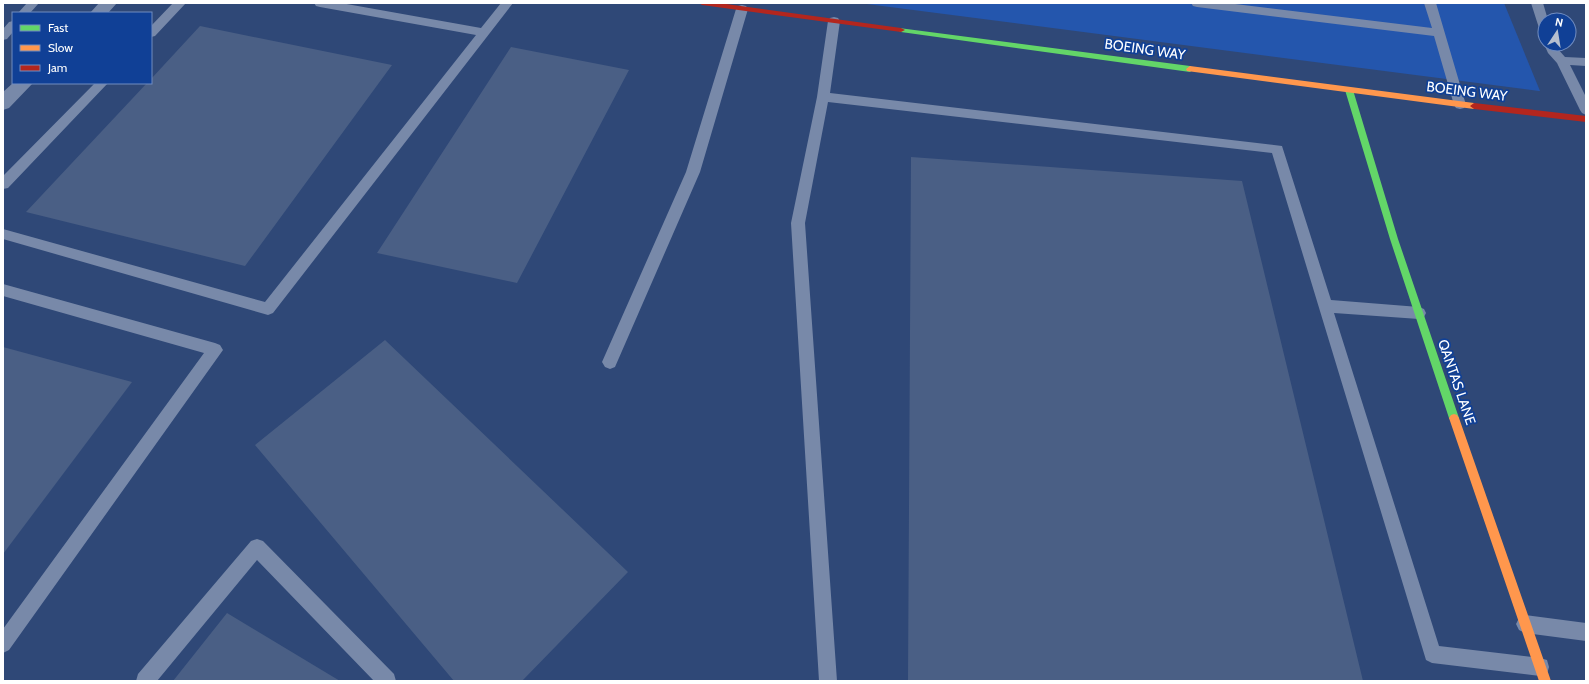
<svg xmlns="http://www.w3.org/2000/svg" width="1589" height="684" font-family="Cabin,sans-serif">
<rect width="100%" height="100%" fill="#2f4877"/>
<path fill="#2456ad" d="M859 3H1504L1540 91H1539Z"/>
<path fill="#4a5f85" d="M200 26 392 65 245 266 26 212 147 83H151V79Z
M511 47 629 70 517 283 377 253Z
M911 157 1242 181 1363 681H908Z
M385 340 628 572 522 681H454L255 445Z
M3 347 132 382 3 554Z
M227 613 340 681H173Z"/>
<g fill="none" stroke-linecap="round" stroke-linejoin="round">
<path fill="#7889a9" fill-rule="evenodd" d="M27 3H39L30 13H18Z
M173 3H186L155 36 151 37V26Z
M314 3H341L481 28 501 3H513L273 313 268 315 3 239V229L265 302 476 35 320 7 316 6Z
M1191 3H1227L1432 28 1424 3H1436L1466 105 1464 108 1460 109 1456 108 1454 105 1434 36 1197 7 1193 6Z
M1531 3H1543L1548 20H1545V32L1541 31 1539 28Z
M742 5 746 6 748 9 700 172 615 367 610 369 605 367 602 362 686 172 736 9 738 6Z
M834 17 838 18 840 21 830 93 1282 146 1331 300 1419 307 1424 309 1426 313 1424 317 1419 319 1334 313 1439 646 1540 658 1547 660 1549 667 1547 674 1540 676 1432 663 1426 660 1272 153 828 102 805 223 837 681H819L791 223 817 97 828 21 830 18Z
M13 21V32L7 39 3 40V29L9 22Z
M1545 42V44H1556L1557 48 1565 57 1586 58V66L1570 65 1586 97V115L1582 113 1580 110 1557 63 1548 53 1544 44Z
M95 83H108L8 188 3 189V176Z
M3 284 215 343 220 345 223 350 9 650 3 653V629L204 353 3 296Z
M257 539 263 541 394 674 396 681H374L257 560 157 681H136L138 674 251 541Z
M1525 615 1586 623V641L1525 633 1519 630 1516 624 1519 618Z"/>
<path fill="#7889a9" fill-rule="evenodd" d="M99 3H117L108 13H90Z
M13 83H33L9 108 3 110V92Z"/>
<path fill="#63d668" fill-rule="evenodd" d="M899 28 1190 66 1194 69 1190 72 901 32 897 30Z
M1349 87 1353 90 1398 239 1459 418 1457 421 1454 422 1451 421 1449 418 1390 239 1345 90Z"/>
<path fill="#ff974d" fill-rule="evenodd" d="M1190 66 1474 103 1478 106 1474 109 1187 71 1186 69Z
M1454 414 1457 415 1459 418 1551 681H1539L1449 418 1451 415Z"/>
<path fill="#b3261e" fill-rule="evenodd" d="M699 3H719L901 28 905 30 901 32 702 5Z
M1474 103 1586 116V122L1474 109 1470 106Z"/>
</g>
<g text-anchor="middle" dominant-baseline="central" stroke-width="3.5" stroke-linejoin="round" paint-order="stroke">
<g font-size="14" fill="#fff" stroke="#104096">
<text transform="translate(1145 49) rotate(8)">BOEING WAY</text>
<text transform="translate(1467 91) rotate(7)">BOEING WAY</text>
<text transform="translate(1457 382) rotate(71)">QANTAS LANE</text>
</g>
</g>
<rect width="1589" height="684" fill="none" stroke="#ffffff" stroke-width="8"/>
<rect x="12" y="12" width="140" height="72" fill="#104096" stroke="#708cc0"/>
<rect x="20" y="25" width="20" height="6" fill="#63d668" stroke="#708cc0"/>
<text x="48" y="32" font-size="12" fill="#ffffff">Fast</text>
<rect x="20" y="45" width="20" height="6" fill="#ff974d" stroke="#708cc0"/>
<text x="48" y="52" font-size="12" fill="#ffffff">Slow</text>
<rect x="20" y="65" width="20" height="6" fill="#b3261e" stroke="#708cc0"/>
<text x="48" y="72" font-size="12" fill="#ffffff">Jam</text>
<g transform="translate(1557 32) rotate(12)"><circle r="19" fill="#104096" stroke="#708cc0"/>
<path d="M0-3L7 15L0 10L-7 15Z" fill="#b6bfcf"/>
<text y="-6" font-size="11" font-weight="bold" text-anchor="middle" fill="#ffffff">N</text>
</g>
</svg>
